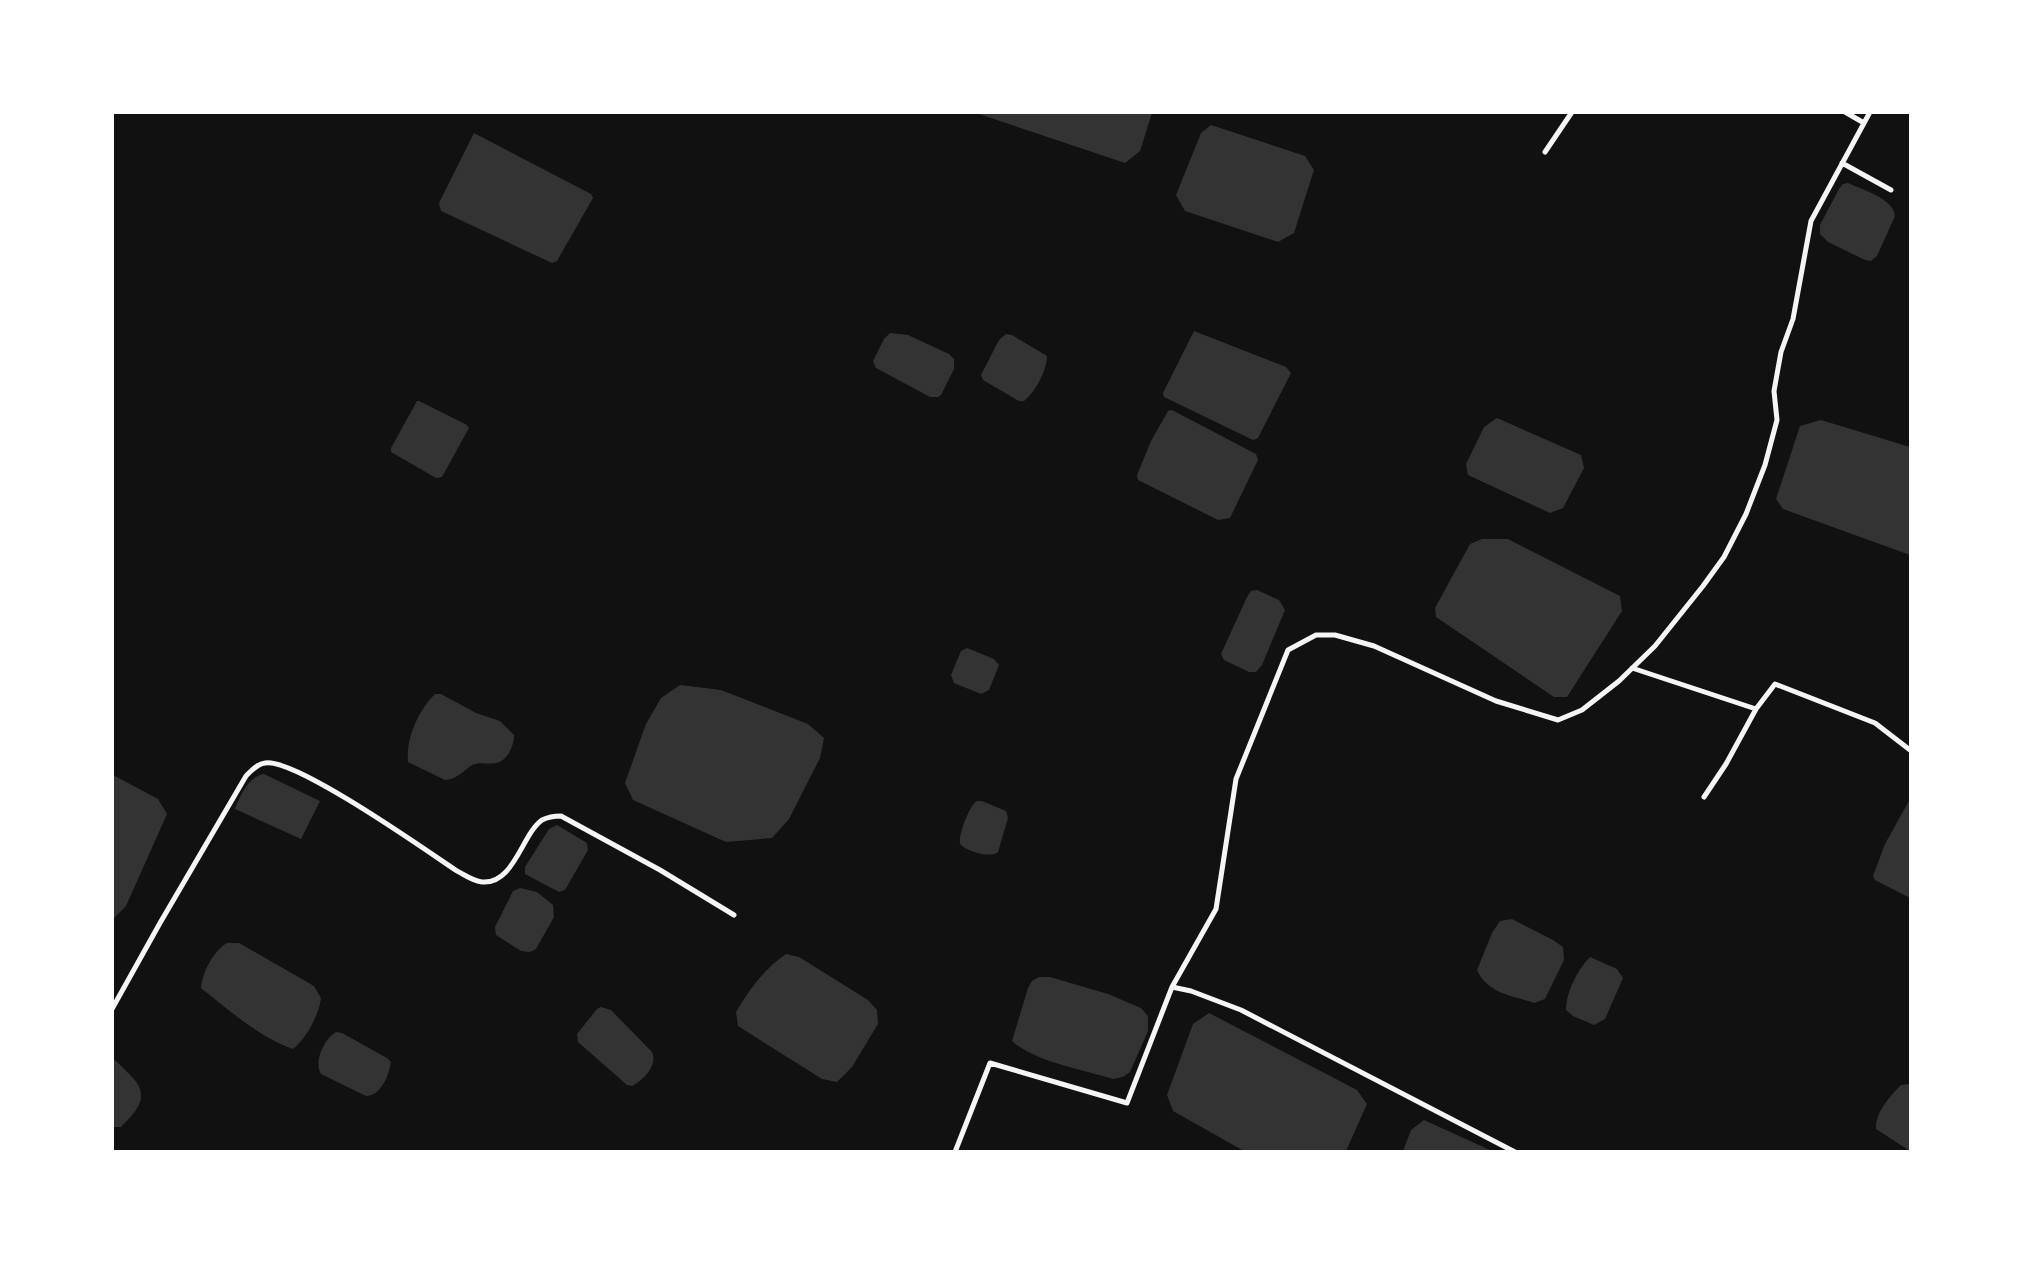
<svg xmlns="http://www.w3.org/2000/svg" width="2023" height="1264" font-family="Commissioner,sans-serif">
<rect width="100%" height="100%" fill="#111"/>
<path fill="#333" d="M976 113V112L1152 113 1140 151 1125 163Z
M1211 125 1305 156 1314 170 1294 233 1278 242 1185 211 1176 195 1201 133Z
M474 133 591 194 593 198 557 261 552 263 441 211 439 203Z
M1848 183C1863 190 1893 198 1895 216L1877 256 1871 261 1865 260 1828 242 1820 234V225L1839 189 1843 184Z
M1194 331 1286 367 1291 373 1258 438 1253 440 1164 397 1163 393Z
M890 333 908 335 949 354 954 359V369L941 395 938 397H930L876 368 873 361 884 339Z
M1006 334 1012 335 1047 356C1047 370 1035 393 1024 401H1019L983 380 981 375 999 340Z
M417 401H419L467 425 469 428 442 477 436 478 391 452V448Z
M1172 410 1256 454 1258 460 1230 518 1218 520 1138 480 1137 475 1151 441 1168 411Z
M1497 418 1581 455 1584 468 1563 508 1550 513 1468 475 1466 464 1484 427Z
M1821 420 1910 447V555L1783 509 1776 499 1800 426Z
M1482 539H1508L1620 596 1622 611 1567 697H1554L1436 617 1435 608 1470 544Z
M1257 590 1279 600 1285 610 1262 665 1256 672H1249L1224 660 1221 654 1247 597 1251 591Z
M967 648 994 659 999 665 989 690 981 694 954 683 951 675 961 651Z
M680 685 721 690 808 724 824 738 820 758 789 819 772 838 726 842 633 800 625 783 646 724 661 698Z
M435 694H441L476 713 500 721 514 735C514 745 508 761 496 763 488 765 480 761 472 765 463 771 456 780 445 780L408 762C406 738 418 711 435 694Z
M264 774 320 801 301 839 235 809C240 795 249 776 264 774Z
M113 775 158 799 167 814 126 906 114 918Z
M1910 799V898L1875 880 1873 876 1885 844Z
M977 801H982L1006 811 1008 818 998 852C991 859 962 850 960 843 958 836 970 804 977 801Z
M557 825 587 843 588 850 565 890 559 892 525 874V867L549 829Z
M520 888 537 892 553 905 554 917 536 949 530 952 521 951 496 935 495 927 513 891Z
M1512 919 1553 940 1563 947 1564 960 1545 999 1534 1003C1511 995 1488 994 1477 970L1492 933 1500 921Z
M227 943H239L314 986 321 998C319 1015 306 1039 293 1049 262 1039 227 1009 201 988 202 973 214 950 227 943Z
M786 954 799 957 868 1000 877 1010 878 1024 852 1067 837 1082 822 1079 738 1026 736 1012C749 990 765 968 786 954Z
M1590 957 1617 969 1623 978 1605 1019 1594 1025 1573 1016 1566 1010C1566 992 1578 969 1590 957Z
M1039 977H1050L1108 994 1141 1008 1148 1016V1031L1130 1072 1123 1077 1113 1079C1084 1070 1035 1062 1012 1041L1028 988 1032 981Z
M601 1007 611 1010 652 1052C658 1065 644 1080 632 1086L627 1085 578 1042 577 1034 597 1009Z
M1209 1013 1357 1090 1367 1104 1346 1151H1244L1173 1111 1167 1095 1193 1024Z
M336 1032 342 1033 387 1058 391 1062C389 1075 381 1096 366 1096L321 1074C313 1062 325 1038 336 1032Z
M113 1059C119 1063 124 1069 130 1075 151 1095 139 1109 121 1127H113Z
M1910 1084V1151L1876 1129C1875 1113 1890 1096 1901 1085Z
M1424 1120 1492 1151H1403L1411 1130Z"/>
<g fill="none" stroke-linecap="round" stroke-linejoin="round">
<path stroke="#f5f5f5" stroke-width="5" d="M1845 112 1864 123
M1545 152 1572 112
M1842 163 1891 190
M1632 668 1756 709 1775 684 1875 723 1910 750
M1704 797 1726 764 1756 709
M1172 987 1216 909 1236 779 1288 650 1316 635H1335L1374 646 1496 701 1558 720 1582 710 1619 681 1655 646 1703 586 1724 557 1746 514 1765 465 1777 420 1774 391 1781 352 1793 319 1811 221 1870 112
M112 1009 160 923 246 776C251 771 257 764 265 763 294 757 427 851 457 871 465 875 473 881 482 882 514 885 522 834 542 820 548 817 554 816 561 816L660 870 734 915
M955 1152 990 1063 1127 1103 1172 987 1191 991 1241 1010 1515 1152"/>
</g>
<rect width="2023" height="1264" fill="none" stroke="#ffffff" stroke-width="228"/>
</svg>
